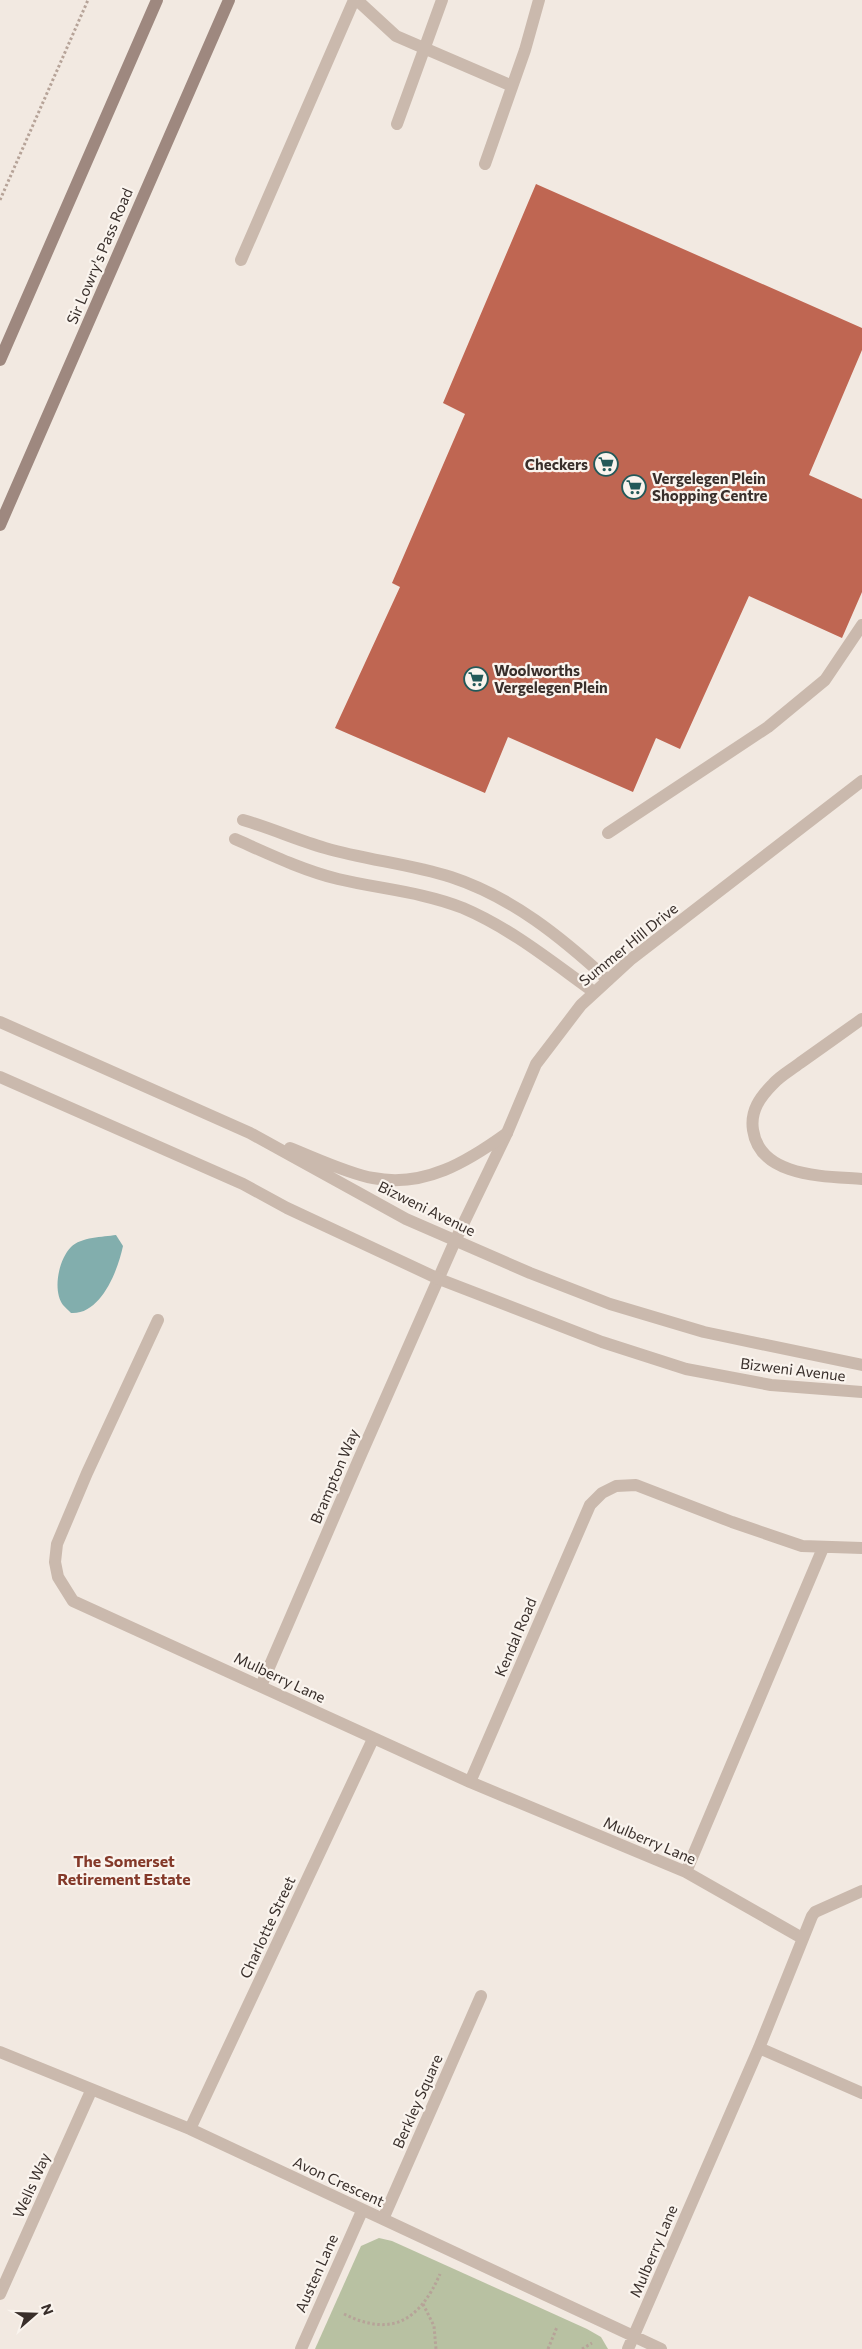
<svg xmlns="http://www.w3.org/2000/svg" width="862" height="2349" font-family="Commissioner,sans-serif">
<rect width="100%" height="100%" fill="#f2e9e1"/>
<path fill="#b8c1a2" d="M379 2238 392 2241 587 2329 601 2337 608 2349H315L361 2246Z"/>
<path fill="#82aead" d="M116 1235 123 1246C118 1270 101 1315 71 1313 68 1310 65 1307 63 1305 52 1290 59 1259 71 1247 81 1237 103 1237 116 1235Z"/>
<path fill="#bf6652" d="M536 184 862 328V350L809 475 862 499V592L842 638 749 596 680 749 656 738 633 792 508 737 485 793 335 728 400 587 392 583 465 414 443 403Z"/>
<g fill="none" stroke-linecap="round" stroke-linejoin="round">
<path stroke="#b6a398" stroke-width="3" stroke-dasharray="2.5 2.5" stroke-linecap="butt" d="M0 200 88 0
M423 2304 434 2326 436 2349
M344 2314C392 2338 420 2320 440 2274
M548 2349 557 2327
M582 2349 592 2343"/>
<path stroke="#cab9ad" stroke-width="12" d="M357 0 396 36 512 86
M397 124 442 0
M485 164 525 50 539 0
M241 260 354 0
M243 820C271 828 297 840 325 848 366 860 410 864 451 877 512 897 561 937 608 980
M608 833 768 727 825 680 862 625
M235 839C269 854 302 870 338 879 380 889 423 892 463 908 512 929 552 962 594 992"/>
<path stroke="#cab9ad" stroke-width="12" d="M862 1019C841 1034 821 1048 800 1063 791 1070 780 1076 773 1084 760 1097 750 1111 753 1130 760 1178 826 1176 862 1179
M158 1320 87 1473 57 1544 55 1562 58 1577 73 1601 470 1782 686 1872 802 1938
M261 1686 359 1459 455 1241 507 1133 536 1064 581 1005 630 960 862 781
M470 1782 590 1505 602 1493 616 1486 636 1485 732 1522 802 1546 862 1548
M686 1872 823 1548
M759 2048 862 2093
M0 2052 190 2129 661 2349
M190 2129 373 1739
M383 2219 481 1996
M0 2294 91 2091
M301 2349 362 2211
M628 2349 759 2048 812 1916 815 1912 862 1891"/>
<path stroke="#cab9ad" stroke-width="12" d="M0 1022 250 1133 406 1219 530 1273 610 1304 704 1332 862 1365
M0 1077 243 1184 287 1208 439 1279 602 1342 686 1369 771 1385 862 1392
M290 1148C313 1157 349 1174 373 1178 424 1188 467 1162 507 1133"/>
<path stroke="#9e887f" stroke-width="12" d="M0 360 157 0
M0 525 229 0"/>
</g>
<defs>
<g id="supermarket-ring" transform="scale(1.25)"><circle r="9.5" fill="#faf4ee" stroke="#235959" stroke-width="1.5"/><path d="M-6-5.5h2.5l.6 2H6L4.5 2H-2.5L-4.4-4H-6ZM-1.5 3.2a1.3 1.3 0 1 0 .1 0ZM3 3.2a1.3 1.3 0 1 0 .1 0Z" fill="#235959"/></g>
</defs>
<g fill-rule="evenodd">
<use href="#supermarket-ring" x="606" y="464"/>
<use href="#supermarket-ring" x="634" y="487"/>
<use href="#supermarket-ring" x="476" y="679"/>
</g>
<g text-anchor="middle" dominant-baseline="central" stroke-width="4.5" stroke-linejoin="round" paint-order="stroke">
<g font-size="15" fill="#392f2b" stroke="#faf4ee">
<text transform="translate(99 256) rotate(-67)">Sir Lowry's Pass Road</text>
<text transform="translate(628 944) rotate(-39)">Summer Hill Drive</text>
<text transform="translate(427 1208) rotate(26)">Bizweni Avenue</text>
<text transform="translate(793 1369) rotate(7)">Bizweni Avenue</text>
<text transform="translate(334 1476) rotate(-67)">Brampton Way</text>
<text transform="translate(515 1637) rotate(-67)">Kendal Road</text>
<text transform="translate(280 1677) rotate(25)">Mulberry Lane</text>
<text transform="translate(650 1840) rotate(23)">Mulberry Lane</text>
<text transform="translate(267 1927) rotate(-65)">Charlotte Street</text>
<text transform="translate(417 2101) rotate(-66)">Berkley Square</text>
<text transform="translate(339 2181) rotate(25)">Avon Crescent</text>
<text transform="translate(31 2185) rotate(-66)">Wells Way</text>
<text transform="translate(653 2251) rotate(-67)">Mulberry Lane</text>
<text transform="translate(316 2273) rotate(-66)">Austen Lane</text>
</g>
<g font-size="15" font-weight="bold" fill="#392f2b" stroke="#faf4ee" text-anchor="start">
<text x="588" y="464" text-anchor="end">Checkers</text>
<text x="652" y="478">Vergelegen Plein<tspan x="652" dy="17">Shopping Centre</tspan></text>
<text x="494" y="670">Woolworths<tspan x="494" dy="17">Vergelegen Plein</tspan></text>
</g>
<g font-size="16" font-weight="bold" fill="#843929" stroke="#faf4ee">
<text x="124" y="1860">The Somerset<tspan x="124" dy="18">Retirement Estate</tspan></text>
</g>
</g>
<g transform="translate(35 2314) rotate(70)" stroke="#faf4ee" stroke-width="4" paint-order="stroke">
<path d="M0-4L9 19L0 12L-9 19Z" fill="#392f2b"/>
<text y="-8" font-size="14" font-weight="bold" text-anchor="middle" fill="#392f2b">N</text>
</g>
</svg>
